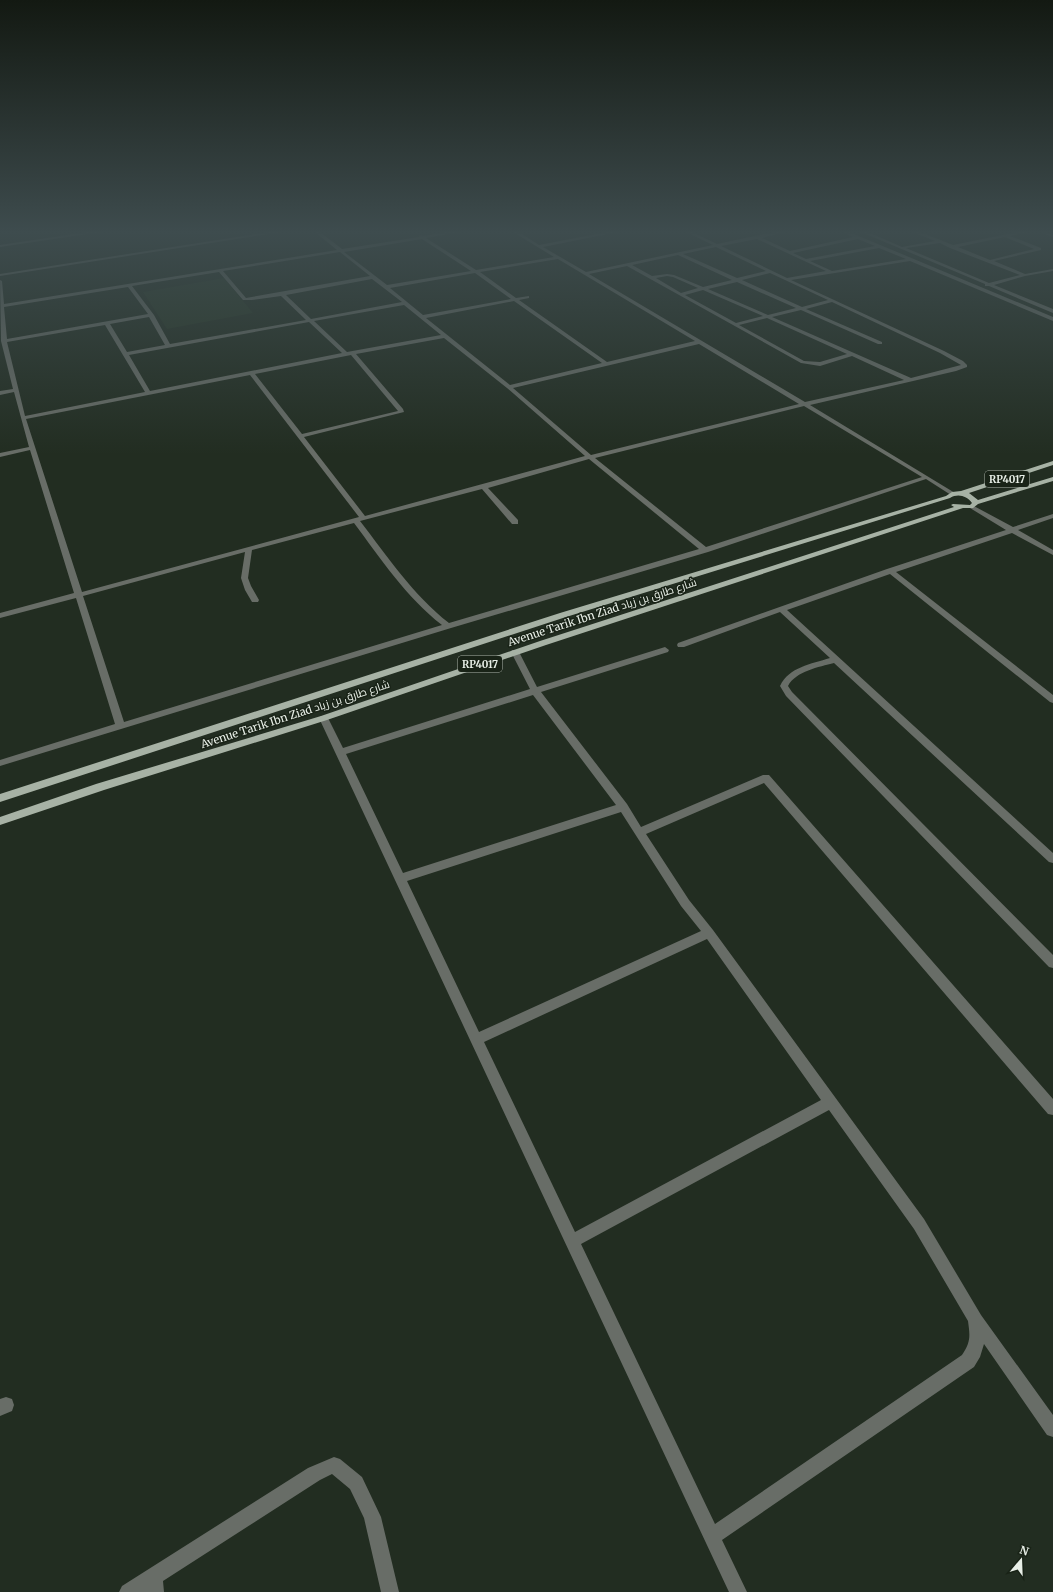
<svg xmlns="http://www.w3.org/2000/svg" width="1053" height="1592" font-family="Merriweather,Cairo,serif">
<rect width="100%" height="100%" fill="#222d21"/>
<path fill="#273625" d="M224 278 253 313 167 329 143 292Z"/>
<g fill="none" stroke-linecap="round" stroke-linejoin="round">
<path fill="#686d67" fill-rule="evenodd" d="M87 232H101L0 247V245Z
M268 232H281L0 276V274Z
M315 232H320L342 249 419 237 420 235 423 236 447 232H459L426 238 476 270 554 257 513 232H519L539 245 607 232H618L543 247 586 272 713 245 686 232H692L717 244 774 232H784L762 238 790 251 853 237 842 232H849L1053 317V321L910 261 791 280 944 351 963 361 967 365V367L956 371 810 405 955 493V495H951L926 479 708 552 451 628 0 766V760L115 724 76 598 0 618V613L74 593 30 450 0 457V453L29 447 14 392 0 395V391L13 389 1 341 0 280 2 281 4 304 337 250ZM422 239 471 271 387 285 344 252ZM757 239 826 271 787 278 721 246ZM858 239 875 246 806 259 793 253ZM716 247 766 271 737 278 683 254ZM879 248 906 259 832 271 810 261ZM340 252 370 276 246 298 223 271ZM678 255 732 280 703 287 674 275 667 274 652 276 632 265ZM558 259 695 341 607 362 519 300 529 298V296L516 298 480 272ZM627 266 801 363 820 366 852 356 904 380 805 402 589 274ZM219 272 243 300H252L281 296 306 320 170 344 154 315 132 286ZM475 273 511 299 423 315 390 288ZM770 273 828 300 802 307 742 280ZM667 276 673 277 698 288 681 293 656 278ZM372 279 402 302 311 319 286 295ZM737 282 796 308 768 315 708 289ZM128 287 148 314 7 339 4 307ZM703 290 763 316 736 323 685 295ZM514 301 602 363 510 385 426 318ZM832 302 940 353 961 365 911 378 772 317 801 310 878 344H882V342L806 309ZM404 305 441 335 347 352 314 321ZM149 317 165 345 127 352 110 324ZM767 318 847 354 820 362 804 361 739 325ZM309 322 342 353 150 391 129 355ZM105 325 145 392 25 416 7 342ZM444 338 507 388 585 456 365 516 304 437 404 412 403 409 356 354ZM699 344 799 404 591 455 513 388ZM351 355 398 411 302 434 255 374ZM250 375 359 517 82 592 26 419ZM804 406 922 477 706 547 595 458ZM589 459 699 549 449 623C413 595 388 557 360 521L482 489 512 524H518V520L488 488ZM354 523C381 559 406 597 442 625L124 722 83 596 245 552 241 578 245 590 252 602H258L259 600 251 586 248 578 252 550Z
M861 232H868L902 247 935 241 913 232H920L953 245 1017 232H1027L1010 236 1041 248V250L994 261 1025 274 1053 269V271L1025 276 994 285 1053 309V313L989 286H985V284ZM1005 237 1034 249 990 260 958 247ZM940 243 950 248 1020 275 989 283 906 248Z
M1041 232 1053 235V237L1042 233Z
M972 505 1013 527 1053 514V518L1018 530 1053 550V555L1012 533 896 572 1053 695V703L1050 702 890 574 787 610 1053 853V863L1049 862 834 663C819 667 796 671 788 686L792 692 1053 955V968L1049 967 786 696 780 686C789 667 811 664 830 658L780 612 684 647H678L677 645 678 643 887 569 1006 530 970 508V506Z
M665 647 669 650 668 652 541 692 627 804 641 827 763 775H769L1053 1099V1115L1048 1114 764 783 646 834 689 900 713 930 924 1219 981 1315 1053 1415V1437L1047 1435 984 1344 980 1357 974 1367 722 1540 747 1592H729L319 718 321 716H327L343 748 530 689 511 652 512 650H518L537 687ZM533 695 616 805 403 873 346 754ZM621 812 681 906 701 931 479 1032 407 881ZM707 939 821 1100 575 1232 484 1042ZM829 1110 914 1229 968 1321C970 1336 971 1342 962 1355L715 1524 581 1244Z
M6 1397 12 1399 14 1405 12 1411 0 1416V1399Z
M334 1457 340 1459 362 1477 381 1517 399 1592H381L364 1518 350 1489 332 1474 320 1480 163 1581 164 1592H119L122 1586 308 1468Z"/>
<path fill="#a7b2a5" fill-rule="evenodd" d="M1053 461V465L969 493 978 500 1053 477V481L978 504 973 508H963L546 645 327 720 104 790 0 825V817L96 784 321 716 540 641 954 507 951 505 953 504 970 505 972 503C967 496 958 493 950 498L566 617 0 802V794L560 613 946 496 952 492 961 491Z"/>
</g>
<linearGradient id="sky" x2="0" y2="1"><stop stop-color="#131912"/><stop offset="0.51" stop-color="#3e4c4e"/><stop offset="1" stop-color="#3e4c4e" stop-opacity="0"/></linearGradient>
<rect width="1053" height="455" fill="url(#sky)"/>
<g text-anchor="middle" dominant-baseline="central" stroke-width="3" stroke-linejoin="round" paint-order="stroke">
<g fill="#192317" stroke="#aab2a9" stroke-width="1">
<rect x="985" y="471" width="44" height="16" rx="3"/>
<rect x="458" y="656" width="44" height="16" rx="3"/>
</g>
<g font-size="10" font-weight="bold" fill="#e8efe7">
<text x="1007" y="479">RP4017</text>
<text x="480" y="664">RP4017</text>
</g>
<g font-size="11" fill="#e8efe7" stroke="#192317">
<text transform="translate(602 612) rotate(-18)">Avenue Tarik Ibn Ziad شارع طارق بن زياد</text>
<text transform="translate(295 714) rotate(-18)">Avenue Tarik Ibn Ziad شارع طارق بن زياد</text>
</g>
</g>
<g transform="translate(1021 1560) rotate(19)" stroke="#192317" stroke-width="3" paint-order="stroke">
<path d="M0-3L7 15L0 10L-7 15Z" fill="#e8efe7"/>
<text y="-6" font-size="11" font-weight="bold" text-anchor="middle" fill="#e8efe7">N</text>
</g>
</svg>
